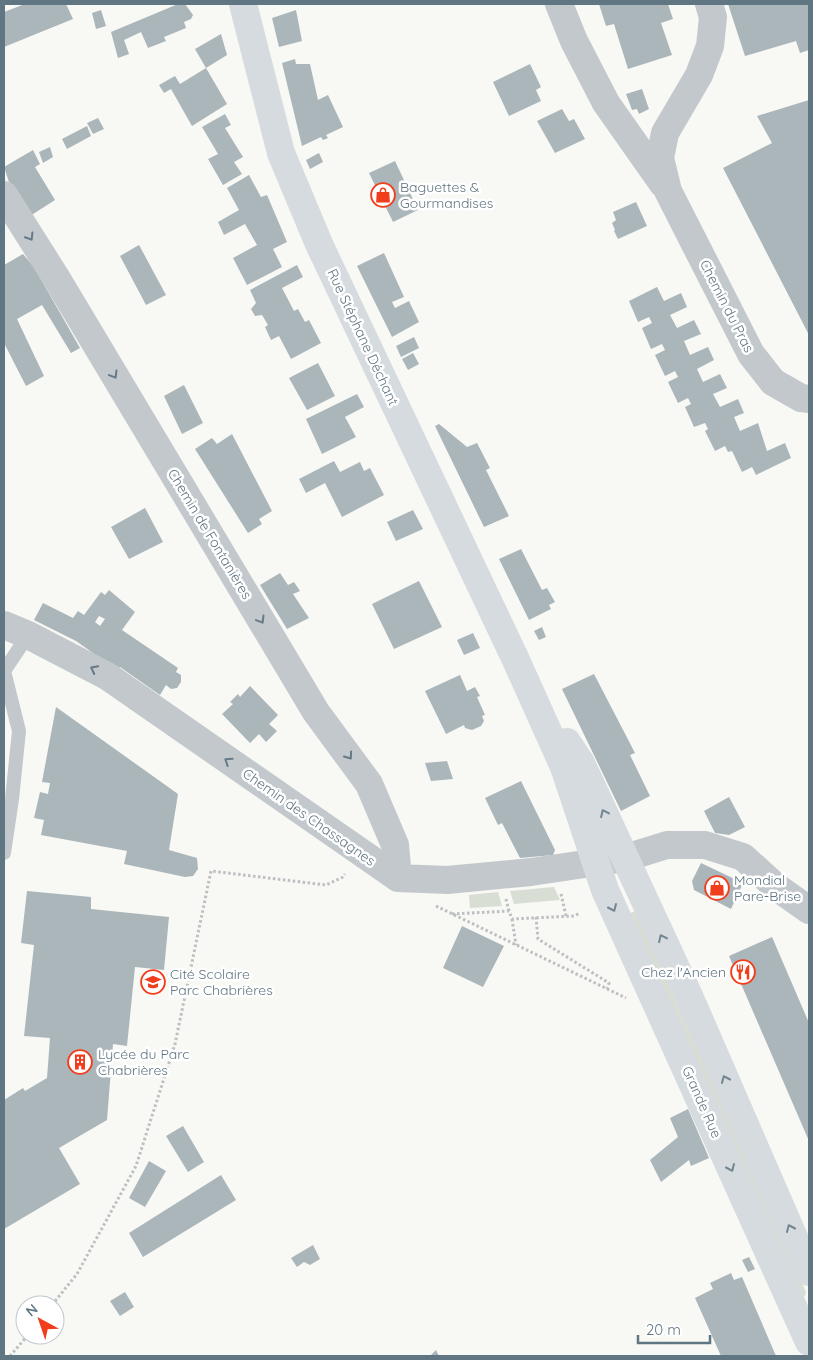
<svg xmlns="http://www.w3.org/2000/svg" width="813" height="1360" font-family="Quicksand,sans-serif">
<rect width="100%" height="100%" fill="#f8f8f4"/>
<path fill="#d8ded3" d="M554 887 560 900 514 904 510 891Z
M498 892 502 906 470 908 469 895Z
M636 911 806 1292 805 1296 799 1299 627 914Z"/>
<path fill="#abb6ba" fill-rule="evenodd" d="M25 4H66L73 19 4 47V12Z
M178 4H185L193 15 191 19 184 22 186 28 164 37 166 41 148 48 141 32 124 40 129 54 118 58 111 32Z
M599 4H668L673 19 661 23 672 55 628 69 614 24 606 26Z
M728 4H809V50L800 53 796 41 745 56Z
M101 10 106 26 96 29 92 13Z
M296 10 302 41 279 47 272 18Z
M221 34 227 55 206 68 195 49Z
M295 59 296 64H310L318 100 328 95 343 127 326 135 328 138 323 140 321 137 302 146 282 63Z
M530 64 541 87 536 90 541 101 509 116 493 82Z
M206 68 227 104 192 126 171 89 164 93 159 85 175 76 180 84Z
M642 89 649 109 639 114 637 109 632 110 626 94Z
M809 100V335L723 168 772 143 757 116Z
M562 109 569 121 574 119 585 139 555 153 537 121Z
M225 114 231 125 225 128 243 157 234 162 242 174 223 185 208 159 218 154 202 127Z
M98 118 104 129 93 134 87 123Z
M87 126 91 136 67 149 62 139Z
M50 147 53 157 43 163 39 152Z
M33 150 40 164 35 167 55 200 30 216 9 182 4 167Z
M319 153 323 162 310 169 306 160Z
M395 161 418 210 393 222 369 173Z
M249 175 261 197 267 195 287 242 273 249 282 267 247 285 233 258 257 245 245 224 224 235 218 222 239 210 227 188Z
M636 202 647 226 618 239 614 231 615 230 612 223 616 220 613 212Z
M139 245 166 295 146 305 120 256Z
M384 253 404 297 392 302 395 308 409 301 419 322 392 337 357 266Z
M23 254 34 267 80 348 71 353 42 305 17 319 44 376 26 386 4 343V265Z
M297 265 303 277 282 288 294 311 298 309 305 322 309 320 321 343 291 359 279 336 271 340 265 327 268 325 262 315 255 316 251 309 256 303 250 290Z
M657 287 664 301 681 293 687 307 670 315 677 328 694 320 701 334 684 341 690 355 708 347 714 360 697 369 703 382 720 374 727 388 713 394 720 407 738 399 744 413 734 417 740 431 758 423 767 451 785 443 791 458 756 475 752 467 742 472 732 451 728 452 725 446 715 451 705 431 708 429 705 423 694 427 685 407 691 404 688 398 678 403 668 382 678 377 675 371 665 376 655 355 665 350 662 344 651 349 642 328 652 323 649 317 638 322 629 301Z
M414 337 419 348 401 357 396 346Z
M413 353 419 364 408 370 402 359Z
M318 363 335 396 307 410 289 378Z
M184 385 203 423 182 434 164 396Z
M357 394 364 407 345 417 356 437 322 454 306 419Z
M439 424 467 447 477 443 490 468 486 470 509 516 484 527 435 426Z
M232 434 272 511 259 519 262 524 248 533 195 449 212 438 217 444Z
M334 461 340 472 360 462 364 471 370 468 384 495 342 517 325 483 306 493 299 479Z
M145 508 163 542 129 559 111 527Z
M413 510 423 529 396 541 387 522Z
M521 549 542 590 547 588 555 602 549 605 551 609 529 620 499 559Z
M280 573 288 585 294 582 300 591 293 594 309 618 287 629 260 585Z
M419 581 442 627 394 649 372 604Z
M109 590 135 612 122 630 178 668 176 672 181 675V682L177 688 171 689 166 685 160 695 120 667 117 670 76 641 34 620 43 603 73 618 78 611 84 615 101 592 105 595ZM99 616 105 619 100 626 95 622Z
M542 627 546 637 539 640 534 631Z
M473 633 480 648 464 655 457 640Z
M594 674 635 753 630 755 650 796 621 811 562 689Z
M460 675 467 691 475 687 480 696 477 697 485 715 482 716 484 721 481 726 472 730 465 728 464 725 446 734 425 691Z
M250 686 278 715 269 724 277 731 266 742 259 734 250 743 222 714 233 704 230 702 238 694 240 697Z
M56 707 178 794 169 850 197 858 198 869 193 876 185 877 124 864 127 851 41 835 44 820 34 818 40 792 48 794 50 783 42 782Z
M447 761 453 779 431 781 425 763Z
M521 781 555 850 553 855 520 858 502 823 498 825 485 798Z
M729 797 745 827 729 835 715 833 704 811Z
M701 863 743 883 731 909 694 890 692 881Z
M27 891 91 897V909L169 917 164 970 135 967 127 1046 113 1044 107 1120 59 1148 80 1184 4 1229V1100L23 1088 25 1091 47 1078 50 1038 24 1036 34 945 21 943Z
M462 926 504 946 483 987 443 968Z
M772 937 809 1023V1141L729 956Z
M688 1109 709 1158 691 1166 689 1160 661 1182 650 1160 678 1137 670 1118Z
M183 1126 204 1162 188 1172 166 1136Z
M149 1161 166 1171 145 1207 129 1198Z
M221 1175 236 1200 143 1257 129 1233Z
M313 1245 320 1259 310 1265 304 1262 297 1267 291 1258Z
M749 1257 755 1269 748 1272 742 1260Z
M731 1273 734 1280 742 1277 776 1356H721L695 1298 713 1289 710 1283Z
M125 1292 134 1307 120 1316 110 1301Z
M436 1350 439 1356H430Z"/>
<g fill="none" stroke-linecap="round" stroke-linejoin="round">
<path stroke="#bcc0c2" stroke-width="3" stroke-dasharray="2.5 2.5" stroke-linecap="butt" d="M561 894 566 916
M506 899 509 911
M436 906 626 998
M452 914 509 911 512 919 574 916 580 913
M536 917 538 939 609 983 607 989
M512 919 516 945
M52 1305 77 1274 136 1166 175 1044 211 871 326 885 343 877 345 874
M10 1356 28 1335"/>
<path stroke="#c2c8cb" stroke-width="14" d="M4 853 12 799 19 731 4 671 28 635"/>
<path stroke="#c2c8cb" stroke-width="28" d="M559 4 574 41 606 103 663 184
M709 4 713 17 710 46 699 75 665 133 660 158 668 191 751 354 773 382 801 398 809 399
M4 195 57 279 316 712 369 784 395 845 398 878
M4 625 28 635 107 676 398 878 447 880 531 872 625 858 667 845H705L743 857 775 886 809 910"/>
<path stroke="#d5dbde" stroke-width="28" d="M243 4 281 153 319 244 515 658 564 767 605 890 809 1342
M567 742 581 763 690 998 809 1272"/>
</g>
<defs><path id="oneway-chevron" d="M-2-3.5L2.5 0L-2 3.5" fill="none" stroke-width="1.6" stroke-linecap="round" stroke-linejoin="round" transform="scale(1.25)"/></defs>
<g stroke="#657a86">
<use href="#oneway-chevron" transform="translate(30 237) rotate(58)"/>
<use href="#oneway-chevron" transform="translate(114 375) rotate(59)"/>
<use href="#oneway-chevron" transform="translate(261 620) rotate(59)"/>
<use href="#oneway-chevron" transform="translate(94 669) rotate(-153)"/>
<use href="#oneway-chevron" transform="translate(349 756) rotate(54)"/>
<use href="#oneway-chevron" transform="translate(228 761) rotate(-145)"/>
</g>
<g stroke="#728590">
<use href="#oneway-chevron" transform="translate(604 813) rotate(-115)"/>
<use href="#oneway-chevron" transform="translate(613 908) rotate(66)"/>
<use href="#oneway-chevron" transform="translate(662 938) rotate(-115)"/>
<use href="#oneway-chevron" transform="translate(725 1079) rotate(-114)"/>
<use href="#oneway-chevron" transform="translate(731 1168) rotate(66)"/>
<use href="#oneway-chevron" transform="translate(790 1228) rotate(-114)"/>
</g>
<defs>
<g id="shop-ring" transform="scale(1.25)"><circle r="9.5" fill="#fff" stroke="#f13d1b" stroke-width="1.5"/><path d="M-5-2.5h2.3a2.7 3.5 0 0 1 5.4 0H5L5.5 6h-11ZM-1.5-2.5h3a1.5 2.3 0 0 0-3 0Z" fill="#f13d1b"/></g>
<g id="restaurant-ring" transform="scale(1.25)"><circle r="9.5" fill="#fff" stroke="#f13d1b" stroke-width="1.5"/><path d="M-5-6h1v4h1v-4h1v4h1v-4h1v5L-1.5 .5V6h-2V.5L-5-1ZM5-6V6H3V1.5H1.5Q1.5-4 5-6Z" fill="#f13d1b"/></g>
<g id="school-ring" transform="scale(1.25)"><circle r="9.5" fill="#fff" stroke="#f13d1b" stroke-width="1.5"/><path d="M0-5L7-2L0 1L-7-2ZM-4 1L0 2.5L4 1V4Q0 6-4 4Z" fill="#f13d1b"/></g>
<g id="building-ring" transform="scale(1.25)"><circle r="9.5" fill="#fff" stroke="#f13d1b" stroke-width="1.5"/><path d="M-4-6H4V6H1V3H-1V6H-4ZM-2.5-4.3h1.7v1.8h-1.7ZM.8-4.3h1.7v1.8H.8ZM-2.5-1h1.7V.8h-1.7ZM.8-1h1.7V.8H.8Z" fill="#f13d1b"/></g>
</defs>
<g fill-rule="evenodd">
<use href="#shop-ring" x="383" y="195"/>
<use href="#shop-ring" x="717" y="888"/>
<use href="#restaurant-ring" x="743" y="972"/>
<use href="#school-ring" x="153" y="982"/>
<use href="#building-ring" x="80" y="1062"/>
</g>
<g text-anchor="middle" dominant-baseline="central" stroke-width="5" stroke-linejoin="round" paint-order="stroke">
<g font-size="14" fill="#607682" stroke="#fff" text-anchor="start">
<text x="400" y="187">Baguettes &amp;<tspan x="400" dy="16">Gourmandises</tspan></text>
<text x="734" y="880">Mondial<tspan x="734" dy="16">Pare-Brise</tspan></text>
<text x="726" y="972" text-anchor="end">Chez l'Ancien</text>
<text x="170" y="974">Cité Scolaire<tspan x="170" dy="16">Parc Chabrières</tspan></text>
<text x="98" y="1054">Lycée du Parc<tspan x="98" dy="16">Chabrières</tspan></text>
</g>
<g font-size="14" fill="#607682" stroke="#fff">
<text transform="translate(727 306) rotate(63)">Chemin du Pras</text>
<text transform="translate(363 337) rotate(65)">Rue Stéphane Déchant</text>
<text transform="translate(210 534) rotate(59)">Chemin de Fontanières</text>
<text transform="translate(309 817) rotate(35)">Chemin des Chassagnes</text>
<text transform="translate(702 1102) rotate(66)">Grande Rue</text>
</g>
</g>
<rect width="813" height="1360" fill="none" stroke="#607682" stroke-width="10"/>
<g transform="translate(40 1320) rotate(320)"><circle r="24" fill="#ffffff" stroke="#bfc8cd"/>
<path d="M0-4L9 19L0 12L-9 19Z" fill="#f13d1b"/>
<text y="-8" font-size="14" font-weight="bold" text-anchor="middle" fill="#607682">N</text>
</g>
<path d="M638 1335v8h72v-8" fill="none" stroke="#607682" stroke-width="2.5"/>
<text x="646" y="1335" font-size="15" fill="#607682" stroke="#ffffff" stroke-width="4" paint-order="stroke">20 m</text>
</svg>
